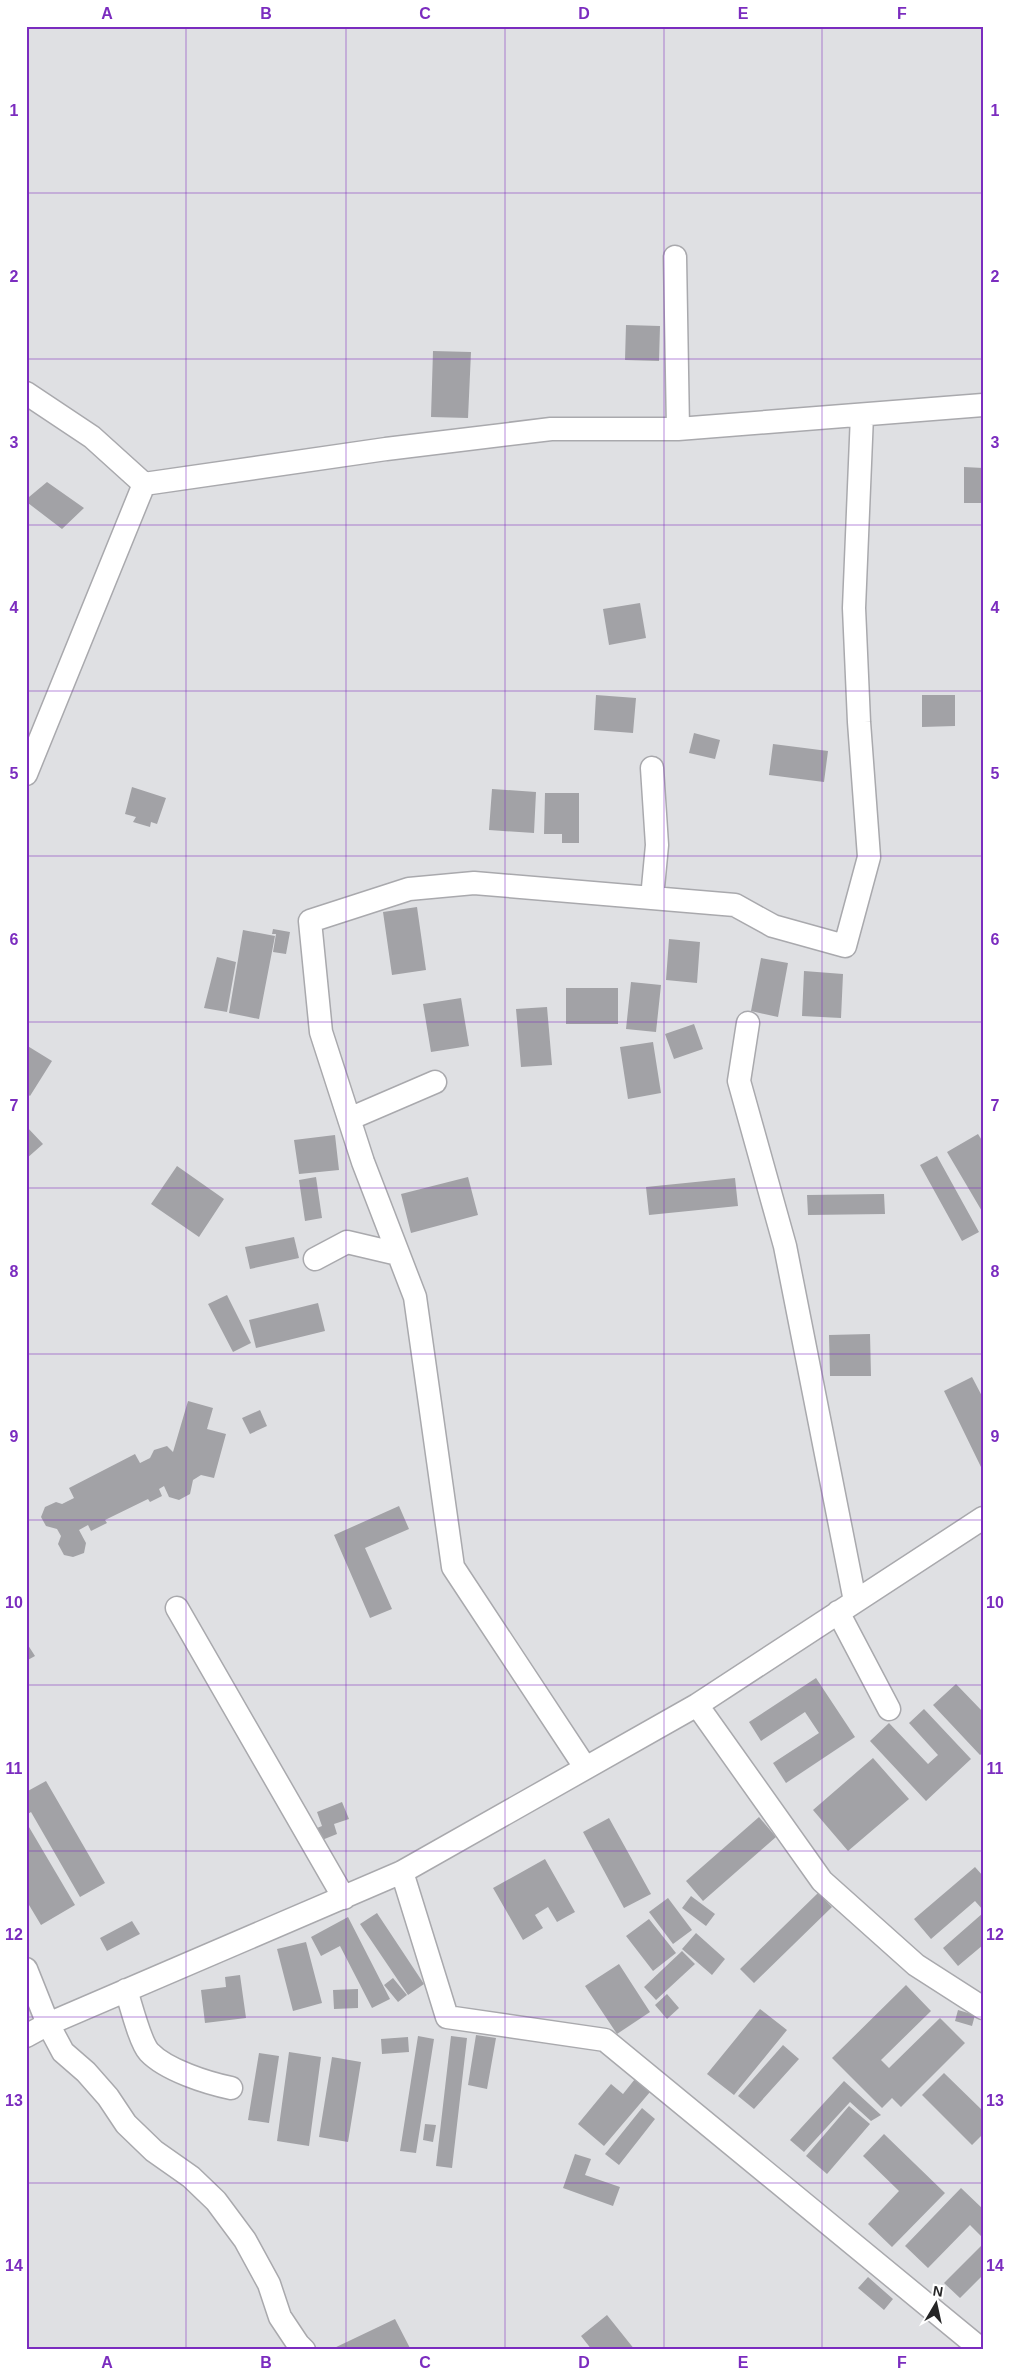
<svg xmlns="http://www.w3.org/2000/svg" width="1009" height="2376" font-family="Arial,sans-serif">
<rect width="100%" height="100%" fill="#dfe0e3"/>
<path fill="#a2a2a6" d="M626 325 660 326 659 361 625 360Z
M433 351 471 352 468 418 431 417Z
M964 467 983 468V503H964Z
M47 482 84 508 62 529 28 503 29 497Z
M640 603 646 638 609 645 603 609Z
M596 695 636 698 633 733 594 730Z
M922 695H955V726L922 727Z
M694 733 720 740 715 759 689 753Z
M773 744 828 751 824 782 769 775Z
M132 787 166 798 157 824 151 822 150 827 133 822 136 817 125 814Z
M492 789 536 792 534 833 489 830Z
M545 793H579V843H562V834H544Z
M417 907 426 970 392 975 383 912Z
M273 929 290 932 286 954 273 952 276 934H272Z
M243 930 275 936 259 1019 229 1013Z
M669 939 700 942 697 983 666 980Z
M217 957 236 962 227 1012 204 1008Z
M761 958 788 963 778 1017 751 1011Z
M804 971 843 974 841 1018 802 1016Z
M631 982 661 985 656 1032 626 1029Z
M566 988H618V1024H566Z
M461 998 469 1046 431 1052 423 1004Z
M547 1007 552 1065 521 1067 516 1009Z
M694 1024 703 1049 674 1059 665 1034Z
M653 1042 661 1093 628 1099 620 1047Z
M26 1045 52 1061 30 1096 26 1093Z
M26 1126 43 1144 26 1159Z
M978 1134 983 1142V1213L947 1152Z
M335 1135 339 1170 299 1174 294 1140Z
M937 1156 979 1232 962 1241 920 1165Z
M177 1166 224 1199 199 1237 151 1204Z
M316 1177 322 1218 305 1221 299 1180Z
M468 1177 478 1215 411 1233 401 1194Z
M735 1178 738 1206 649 1215 646 1187Z
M884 1194 885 1214 808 1215 807 1195Z
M294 1237 299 1258 250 1269 245 1247Z
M227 1295 251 1343 233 1352 208 1304Z
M318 1303 325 1331 256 1348 249 1320Z
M870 1334 871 1376H830L829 1335Z
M972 1377 983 1398V1467H981L944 1391Z
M188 1401 213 1408 207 1429 226 1434 214 1478 201 1475 193 1480 190 1494 179 1500 169 1497 164 1486 159 1489 162 1496 150 1502 148 1499 105 1520 107 1523 91 1531 88 1525 79 1530 86 1543 84 1553 73 1557 64 1555 58 1544 61 1536 57 1529 46 1526 41 1517 45 1507 56 1502 62 1504 74 1498 69 1488 135 1454 140 1463 150 1458 154 1450 167 1446 173 1452Z
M260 1410 267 1426 250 1434 242 1418Z
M399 1506 409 1529 365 1548 392 1609 370 1618 334 1535Z
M26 1642 35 1656 26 1661Z
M816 1678 855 1737 786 1783 773 1763 819 1733 805 1712 761 1741 749 1722Z
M956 1684 983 1712V1753L980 1755 933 1705Z
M924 1709 971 1759 926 1801 870 1741 889 1723 928 1764 938 1755 909 1723Z
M873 1758 909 1799 848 1851 813 1810Z
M46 1781 105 1883 80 1897 31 1812 26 1815V1792Z
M342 1802 349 1819 334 1824 337 1834 322 1840 317 1828 322 1826 317 1812Z
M759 1817 776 1837 703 1901 686 1881Z
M609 1818 651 1894 624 1908 583 1832Z
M26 1822 75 1905 41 1925 26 1900Z
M545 1859 575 1912 557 1922 548 1907 535 1915 543 1928 523 1940 493 1888Z
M975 1867 983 1876V1910L975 1901 931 1939 914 1919Z
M818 1893 832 1907 754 1983 740 1969Z
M691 1896 715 1914 706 1926 682 1908Z
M668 1898 692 1930 673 1944 649 1912Z
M377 1913 424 1984 408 1995 360 1924Z
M983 1913V1945L958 1966 943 1948Z
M348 1917 390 1999 372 2008 340 1946 321 1956 311 1937Z
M649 1919 676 1953 653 1971 626 1936Z
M132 1921 140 1934 107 1951 100 1938Z
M696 1933 725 1959 712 1975 682 1949Z
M306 1942 322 2003 293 2011 277 1949Z
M682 1951 695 1964 656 2000 644 1987Z
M619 1964 650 2012 617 2034 585 1986Z
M240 1975 246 2018 205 2023 201 1990 226 1987 225 1977Z
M393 1978 407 1995 398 2002 384 1985Z
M906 1985 931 2011 881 2060 889 2068 940 2018 965 2043 901 2107 892 2098 882 2108 832 2058Z
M358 1989V2008L334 2009 333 1990Z
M667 1994 679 2008 667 2019 655 2005Z
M760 2009 787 2030 734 2095 707 2074Z
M958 2010 975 2015 972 2026 955 2021Z
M476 2035 496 2038 487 2089 468 2085Z
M418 2036 434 2039 416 2153 400 2151Z
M451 2036 467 2038 452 2168 436 2166Z
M408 2037 409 2052 382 2054 381 2039Z
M783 2045 799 2059 754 2109 738 2096Z
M289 2052 321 2057 309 2146 277 2141Z
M259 2053 279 2056 269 2123 248 2120Z
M332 2057 361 2062 348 2142 319 2137Z
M944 2073 983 2111V2134L972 2145 922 2095Z
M635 2079 650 2092 604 2146 578 2124 611 2084 623 2094Z
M844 2081 881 2115 871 2121 850 2102 804 2152 790 2140Z
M849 2106 870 2124 827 2174 806 2156Z
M642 2108 655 2119 619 2165 605 2154Z
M425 2124 436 2125 433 2142 423 2140Z
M884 2134 945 2193 892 2247 868 2224 899 2191 863 2156Z
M575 2154 591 2159 585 2175 620 2187 613 2206 563 2188Z
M961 2188 983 2209V2238L970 2225 928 2268 905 2246Z
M983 2244V2275L960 2298 944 2283Z
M868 2277 893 2299 884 2310 858 2288Z
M607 2315 635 2350H592L581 2336Z
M395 2319 411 2350H330Z"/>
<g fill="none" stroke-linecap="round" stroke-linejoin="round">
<g stroke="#a9a9ad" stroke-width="25">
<path id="minor" d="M675 257 678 429
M26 393 92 437 144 484
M26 774 144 484 386 449 551 429H678L983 405
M652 898 657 845 652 768
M748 1023 739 1081 785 1246 855 1601
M349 1119 435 1082
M315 1259 347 1242 398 1254
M177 1608 344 1898
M838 1612 889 1709
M697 1705 822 1881 916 1965 983 2008
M585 1767 453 1567 415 1297 363 1162 321 1032 310 921 409 889 474 883 735 905 773 926 845 946 869 857 859 722 854 608 862 415
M402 1872 447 2017 605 2040 982 2350
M26 1969 48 2024 63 2052 86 2072 108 2097 126 2124 154 2151 191 2177 216 2201 245 2240 269 2284 280 2317 298 2344 304 2350
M126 1990C131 2005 140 2042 149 2052 166 2070 207 2083 231 2088
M26 2036 48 2024 402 1872 697 1705 983 1518"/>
</g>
<use href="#minor" stroke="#fff" stroke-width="22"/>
</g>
<path fill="none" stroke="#7b2cbf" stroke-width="1" stroke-opacity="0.55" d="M186 26V2350M346 26V2350M505 26V2350M664 26V2350M822 26V2350M26 193H983M26 359H983M26 525H983M26 691H983M26 856H983M26 1022H983M26 1188H983M26 1354H983M26 1520H983M26 1685H983M26 1851H983M26 2017H983M26 2183H983"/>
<rect width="1009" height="2376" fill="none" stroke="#ffffff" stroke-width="55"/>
<g transform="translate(936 2304) rotate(9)" stroke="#ffffff" stroke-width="4" paint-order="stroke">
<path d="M0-4L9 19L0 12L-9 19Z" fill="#252526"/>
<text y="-8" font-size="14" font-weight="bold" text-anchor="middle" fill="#252526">N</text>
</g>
<rect x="28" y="28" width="954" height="2320" fill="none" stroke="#7b2cbf" stroke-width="2"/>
<g font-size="16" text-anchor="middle" font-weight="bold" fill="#7b2cbf">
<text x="107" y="19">A</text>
<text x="266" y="19">B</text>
<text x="425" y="19">C</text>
<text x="584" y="19">D</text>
<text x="743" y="19">E</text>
<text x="902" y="19">F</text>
<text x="14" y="116">1</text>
<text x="995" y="116">1</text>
<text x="14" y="282">2</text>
<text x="995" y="282">2</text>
<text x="14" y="448">3</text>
<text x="995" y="448">3</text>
<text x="14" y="613">4</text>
<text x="995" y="613">4</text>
<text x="14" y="779">5</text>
<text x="995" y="779">5</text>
<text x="14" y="945">6</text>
<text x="995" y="945">6</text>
<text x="14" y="1111">7</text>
<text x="995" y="1111">7</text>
<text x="14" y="1277">8</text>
<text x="995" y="1277">8</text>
<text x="14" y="1442">9</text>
<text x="995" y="1442">9</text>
<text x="14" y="1608">10</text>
<text x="995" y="1608">10</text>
<text x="14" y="1774">11</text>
<text x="995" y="1774">11</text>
<text x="14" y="1940">12</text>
<text x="995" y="1940">12</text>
<text x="14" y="2106">13</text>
<text x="995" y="2106">13</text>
<text x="14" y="2271">14</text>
<text x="995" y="2271">14</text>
<text x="107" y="2368">A</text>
<text x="266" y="2368">B</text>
<text x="425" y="2368">C</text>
<text x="584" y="2368">D</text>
<text x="743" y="2368">E</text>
<text x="902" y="2368">F</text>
</g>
</svg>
